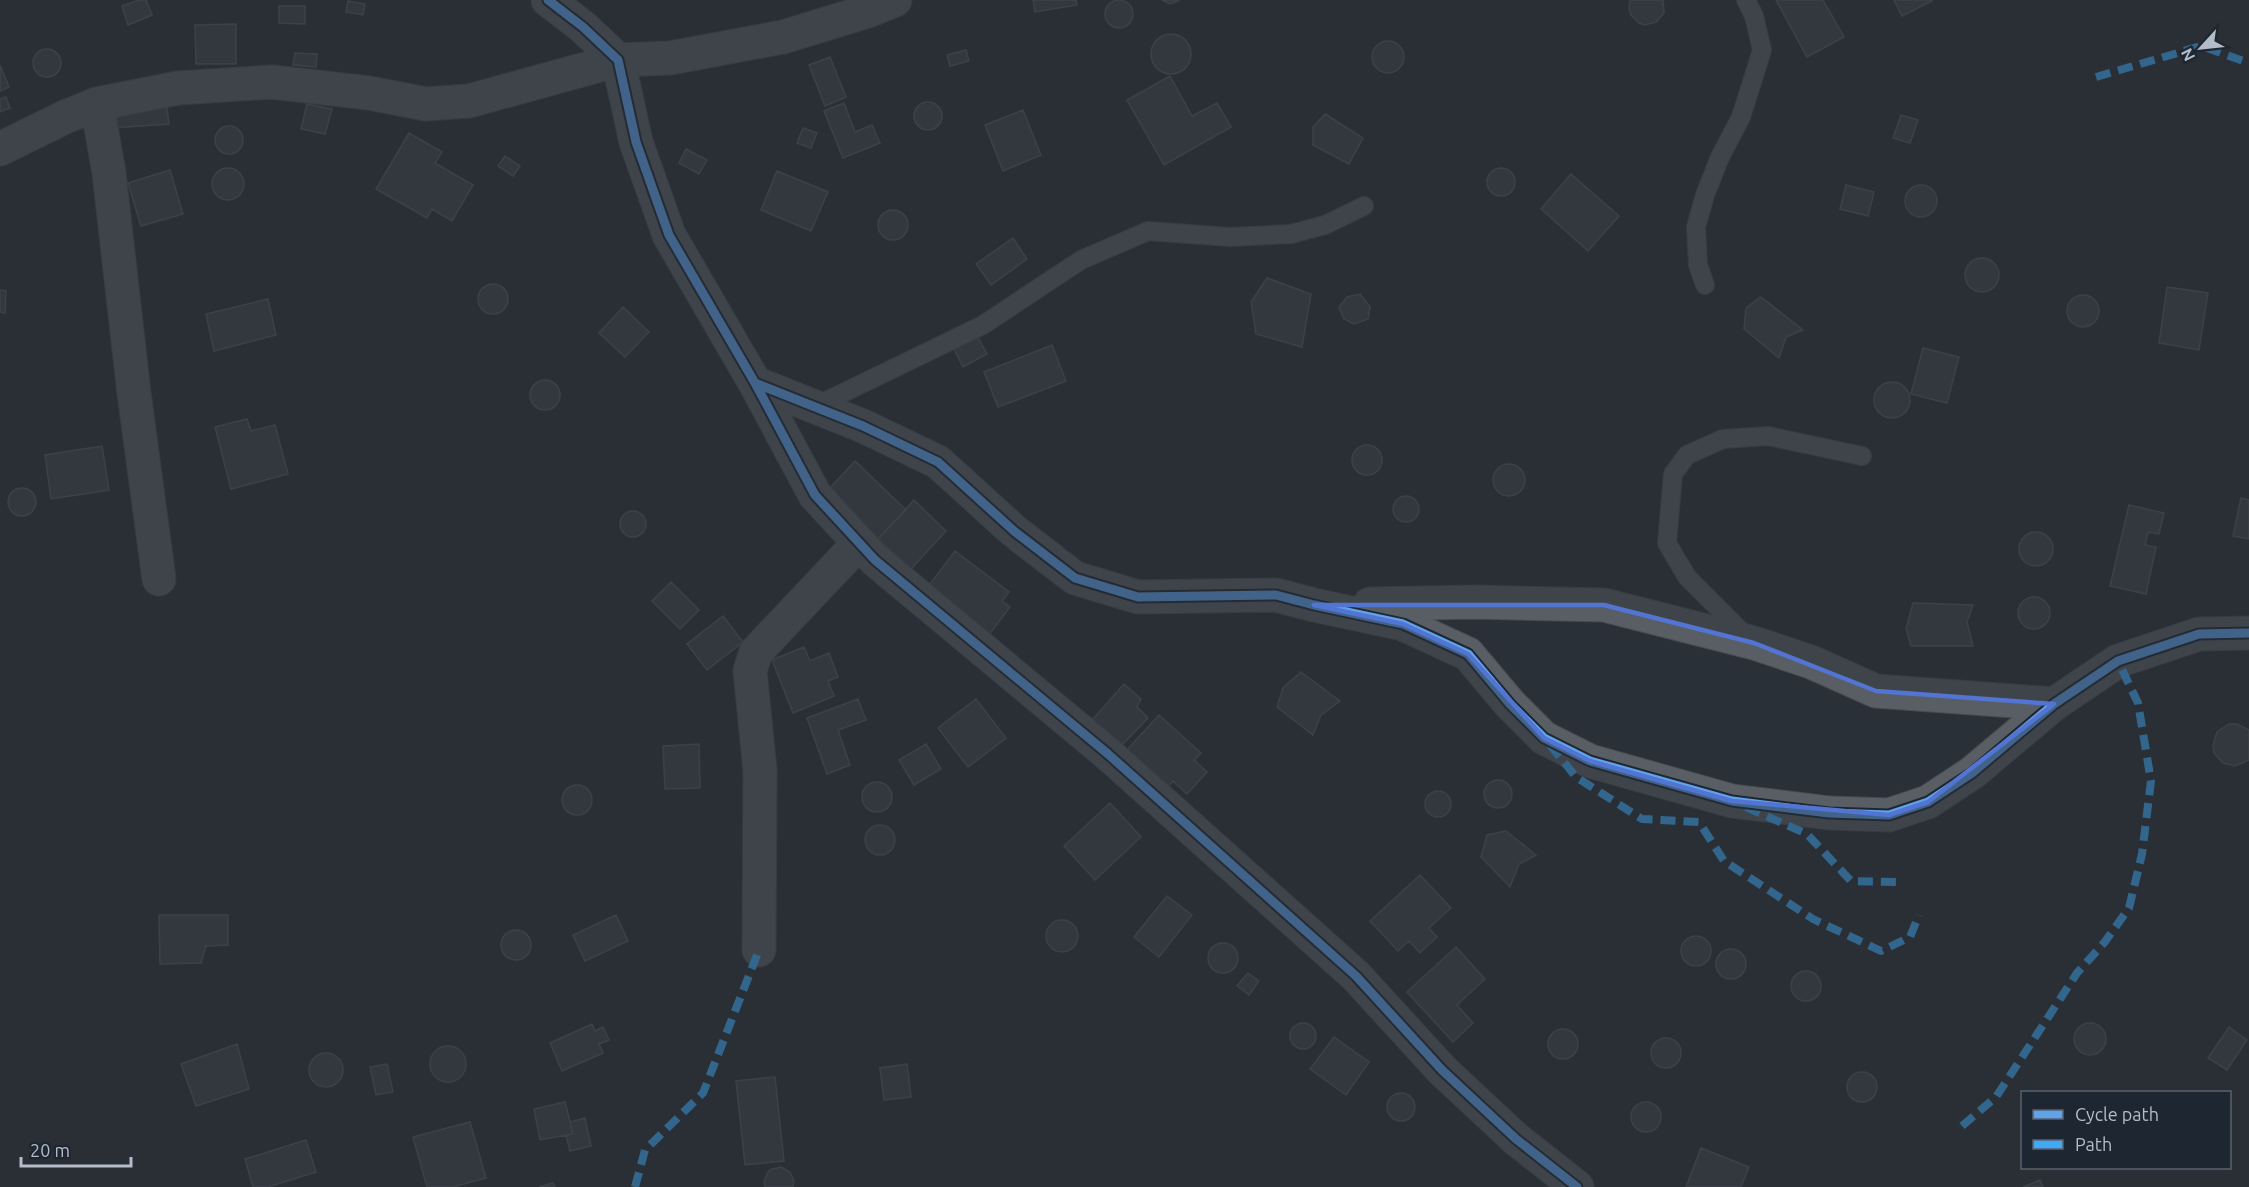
<svg xmlns="http://www.w3.org/2000/svg" width="2249" height="1187" font-family="Ubuntu,sans-serif">
<rect width="100%" height="100%" fill="#2a3037"/>
<path fill="#3f444a" stroke="#52575f" stroke-width="1.5" d="M1105 14a14 14 0 1 1 28 0a14 14 0 1 1-28 0Z
M139 0H146L152 15 128 25 122 6Z
M1033 0H1076L1077 5 1035 12Z
M1162 0H1180L1170 4Z
M1630 0H1663L1664 13 1656 22 1645 25 1639 23 1631 15 1629 9Z
M1776 0H1823L1844 37 1807 57Z
M1894 0H1932V1L1902 16Z
M348 1 365 4 363 15 346 12Z
M279 6H305V24L279 23Z
M236 24V64H196L195 25Z
M1151 54a20 20 0 1 1 40 0a20 20 0 1 1-40 0Z
M1372 57a16 16 0 1 1 32 0a16 16 0 1 1-32 0Z
M33 63a14 14 0 1 1 28 0a14 14 0 1 1-28 0Z
M966 50 969 61 950 66 947 55Z
M295 53 317 54 316 67 293 65Z
M830 57 846 97 825 106 809 65Z
M0 65 9 87 0 91Z
M1170 76 1192 116 1217 103 1231 127 1164 165 1127 100Z
M6 97 10 108 0 112V99Z
M914 116a14 14 0 1 1 28 0a14 14 0 1 1-28 0Z
M844 103 855 132 872 125 880 143 843 158 824 111Z
M307 104 332 109 325 134 301 129Z
M167 108 169 124 113 128 111 112Z
M1023 110 1041 155 1003 171 985 125Z
M1325 114 1363 138 1349 164 1313 145V127Z
M1901 115 1918 120 1910 143 1893 138Z
M215 140a14 14 0 1 1 28 0a14 14 0 1 1-28 0Z
M803 128 817 133 811 148 797 143Z
M409 133 442 152 435 163 473 185 452 221 432 209 427 218 376 189Z
M686 149 707 160 699 174 679 163Z
M505 156 520 166 513 176 498 166Z
M1487 182a14 14 0 1 1 28 0a14 14 0 1 1-28 0Z
M212 184a16 16 0 1 1 32 0a16 16 0 1 1-32 0Z
M170 170 183 214 141 226 128 183Z
M777 171 828 192 811 231 761 210Z
M1571 174 1619 216 1588 251 1541 209Z
M1571 174 1619 216 1588 251 1541 209Z
M1905 201a16 16 0 1 1 32 0a16 16 0 1 1-32 0Z
M1846 185 1874 192 1868 216 1840 209Z
M878 225a15 15 0 1 1 30 0a15 15 0 1 1-30 0Z
M1013 238 1027 259 991 285 976 264Z
M1965 275a17 17 0 1 1 34 0a17 17 0 1 1-34 0Z
M1267 278 1311 294 1302 347 1256 334 1251 302Z
M478 299a15 15 0 1 1 30 0a15 15 0 1 1-30 0Z
M2167 287 2208 293 2199 350 2159 343Z
M0 290 6 291 5 313 0 312Z
M1360 294 1370 307 1368 319 1354 324 1344 319 1339 307 1347 297Z
M2067 311a16 16 0 1 1 32 0a16 16 0 1 1-32 0Z
M1761 297 1803 330 1786 337 1779 358 1744 329 1746 308Z
M268 299 276 335 214 351 206 314Z
M623 307 649 332 625 357 599 333Z
M975 332 987 354 963 367 952 345Z
M1052 345 1066 381 998 407 984 372Z
M1923 348 1959 357 1947 403 1911 394Z
M530 395a15 15 0 1 1 30 0a15 15 0 1 1-30 0Z
M1874 400a18 18 0 1 1 36 0a18 18 0 1 1-36 0Z
M247 419 251 431 275 425 288 474 231 489 215 427Z
M1352 460a15 15 0 1 1 30 0a15 15 0 1 1-30 0Z
M102 446 109 490 51 499 45 455Z
M855 461 906 510 878 539 828 490Z
M1493 480a16 16 0 1 1 32 0a16 16 0 1 1-32 0Z
M8 502a14 14 0 1 1 28 0a14 14 0 1 1-28 0Z
M1393 509a13 13 0 1 1 26 0a13 13 0 1 1-26 0Z
M2241 498 2249 500V539L2233 536Z
M914 500 946 531 911 569 878 539Z
M2129 505 2164 513 2159 534 2148 532 2145 545 2156 547 2146 594 2110 586Z
M620 524a13 13 0 1 1 26 0a13 13 0 1 1-26 0Z
M2019 549a17 17 0 1 1 34 0a17 17 0 1 1-34 0Z
M955 551 1009 592 1002 601 1010 607 989 635 927 588Z
M671 582 699 610 680 629 652 601Z
M2018 613a16 16 0 1 1 32 0a16 16 0 1 1-32 0Z
M1913 603 1973 605 1967 622 1973 646H1911L1906 629Z
M723 616 743 642 707 670 687 644Z
M804 647 810 661 829 653 838 677 828 681 834 696 793 713 772 660Z
M1301 672 1340 701 1321 715 1313 735 1277 707 1283 688Z
M1124 684 1141 699 1137 707 1148 718 1121 746 1092 720Z
M858 699 866 720 838 730 850 765 827 774 807 718Z
M976 699 1006 738 968 767 938 728Z
M1159 715 1201 753 1194 760 1207 772 1187 794 1173 781 1165 790 1124 753Z
M2229 724H2237L2249 730V760L2235 766 2223 763 2214 753 2213 745 2217 732Z
M699 744 700 788 665 789 663 746Z
M926 744 941 769 914 785 899 760Z
M1484 794a14 14 0 1 1 28 0a14 14 0 1 1-28 0Z
M862 797a15 15 0 1 1 30 0a15 15 0 1 1-30 0Z
M562 800a15 15 0 1 1 30 0a15 15 0 1 1-30 0Z
M1425 804a13 13 0 1 1 26 0a13 13 0 1 1-26 0Z
M1110 803 1141 837 1095 880 1064 846Z
M865 840a15 15 0 1 1 30 0a15 15 0 1 1-30 0Z
M1506 831 1536 855 1519 864 1510 887 1481 857 1487 835Z
M1420 875 1451 908 1429 928 1437 937 1420 953 1409 941 1398 951 1370 921Z
M1167 896 1192 915 1159 957 1134 937Z
M159 915H228V945L206 946 201 963 160 964Z
M616 915 628 941 585 961 573 935Z
M1046 936a16 16 0 1 1 32 0a16 16 0 1 1-32 0Z
M501 945a15 15 0 1 1 30 0a15 15 0 1 1-30 0Z
M1681 951a15 15 0 1 1 30 0a15 15 0 1 1-30 0Z
M1208 958a15 15 0 1 1 30 0a15 15 0 1 1-30 0Z
M1456 947 1485 979 1457 1005 1473 1023 1453 1042 1407 992Z
M1716 964a15 15 0 1 1 30 0a15 15 0 1 1-30 0Z
M1791 986a15 15 0 1 1 30 0a15 15 0 1 1-30 0Z
M1248 973 1259 981 1249 995 1237 986Z
M1290 1036a13 13 0 1 1 26 0a13 13 0 1 1-26 0Z
M2074 1039a16 16 0 1 1 32 0a16 16 0 1 1-32 0Z
M592 1024 595 1031 603 1027 609 1040 599 1044 603 1053 562 1071 550 1043Z
M2229 1027 2247 1040 2227 1070 2208 1058Z
M1548 1044a15 15 0 1 1 30 0a15 15 0 1 1-30 0Z
M1334 1037 1369 1062 1346 1095 1310 1069Z
M1651 1053a15 15 0 1 1 30 0a15 15 0 1 1-30 0Z
M237 1044 249 1089 196 1106 181 1064Z
M430 1064a18 18 0 1 1 36 0a18 18 0 1 1-36 0Z
M309 1070a17 17 0 1 1 34 0a17 17 0 1 1-34 0Z
M387 1064 393 1092 376 1095 370 1067Z
M907 1064 911 1097 884 1100 880 1068Z
M1847 1087a15 15 0 1 1 30 0a15 15 0 1 1-30 0Z
M775 1077 784 1161 745 1165 736 1081Z
M1387 1107a14 14 0 1 1 28 0a14 14 0 1 1-28 0Z
M565 1102 573 1134 540 1140 534 1109Z
M1631 1117a15 15 0 1 1 30 0a15 15 0 1 1-30 0Z
M585 1118 591 1146 570 1151 566 1135 573 1134 570 1122Z
M470 1122 486 1178 453 1187H427L413 1137Z
M306 1140 316 1172 268 1187H253L245 1159Z
M1701 1148 1749 1167 1741 1187H1686Z
M781 1167 790 1172 794 1181 793 1187H765L764 1181 768 1172 772 1169Z
M2040 1180 2043 1187H2023Z
M553 1183 555 1187H539Z"/>
<g fill="none" stroke-linecap="round" stroke-linejoin="round">
<g stroke="#484c51" stroke-width="20">
<path id="service" d="M1705 285 1698 265 1696 227 1705 195 1720 157 1741 117 1762 50 1754 16 1746 0
M814 407 983 325 1081 260 1148 231 1230 237 1291 234 1325 225 1364 206
M1748 638 1687 577 1667 543 1673 474 1687 455 1723 439 1768 436 1862 456"/>
</g>
<g stroke="#484c51" stroke-width="35">
<path id="minor" d="M548 0 583 27 618 60 636 142 669 235 755 383 815 495 875 560 1108 754 1356 976 1442 1070 1516 1139 1577 1187
M97 104 109 173 134 393 159 579
M0 149 65 117 97 104 178 88 272 82 369 93 426 104 469 101 618 60 670 58 783 37 868 11 895 0
M755 383 863 426 938 462 1014 531 1075 578 1138 597 1276 595 1314 605 1403 624 1468 654 1510 704 1544 738 1590 761 1732 801 1829 813 1889 815 1928 802 1972 773 2054 704 2118 661 2199 634 2249 633
M1370 604 1474 602 1604 605 1754 643 1811 662 1876 691 2054 704
M759 950 760 770 750 671 756 652 859 543"/>
</g>
<use href="#service" stroke="#595e65" stroke-width="18"/>
<use href="#minor" stroke="#595e65" stroke-width="33"/>
<path stroke="#3fa9f5" stroke-width="8" stroke-dasharray="15 8" stroke-linecap="butt" d="M2096 77 2201 46 2249 63
M1550 745 1576 777 1642 819 1699 822 1724 861 1813 919 1881 951 1910 937 1919 915
M1746 807 1807 834 1851 881 1898 882
M1962 1126 1996 1097 2077 973 2104 943 2129 908 2142 854 2151 781 2138 703 2118 661
M635 1187 645 1150 703 1093 759 950"/>
<g stroke="#1d2631" stroke-width="13">
<path id="cycleway" d="M548 0 583 27 618 60 636 142 669 235 755 383 815 495 875 560 1108 754 1356 976 1442 1070 1516 1139 1577 1187
M755 383 863 426 938 462 1014 531 1075 578 1138 597 1276 595 1314 605 1403 624 1468 654 1510 704 1544 738 1590 761 1732 801 1829 813 1889 815 1928 802 1972 773 2054 704 2118 661 2199 634 2249 633"/>
</g>
<use href="#cycleway" stroke="#60a3ed" stroke-width="9"/>
</g>
<path d="M0 0H2249V1187H0ZM1314 605H1604L1754 643 1876 691 2054 704 1928 802 1889 815 1732 801 1590 761 1544 738 1468 654 1403 624Z" fill="#2a3037" fill-opacity=".55" fill-rule="evenodd"/>
<path fill="none" stroke="#5274d2" stroke-width="4.5" stroke-linejoin="round" d="M1314 605H1604L1754 643 1876 691 2054 704 1928 802 1889 815 1732 801 1590 761 1544 738 1468 654 1403 624Z"/>
<rect x="2021" y="1091" width="210" height="78" fill="#1d2631" stroke="#59626d" stroke-width="1.5"/>
<rect x="2033" y="1110" width="30" height="9" fill="#60a3ed" stroke="#59626d" stroke-width="1.5"/>
<text x="2075" y="1121" font-size="18" fill="#b4bcc8">Cycle path</text>
<rect x="2033" y="1140" width="30" height="9" fill="#3fa9f5" stroke="#59626d" stroke-width="1.5"/>
<text x="2075" y="1151" font-size="18" fill="#b4bcc8">Path</text>
<g transform="translate(2201 48) rotate(243)" stroke="#1d2631" stroke-width="4.5" paint-order="stroke">
<path d="M0-4.5L10 22L0 15L-10 22Z" fill="#b4bcc8"/>
<text y="-9" font-size="16" font-weight="bold" text-anchor="middle" fill="#b4bcc8">N</text>
</g>
<path d="M21 1157v9h110v-9" fill="none" stroke="#b4bcc8" stroke-width="3"/>
<text x="30" y="1157" font-size="18" fill="#b4bcc8" stroke="#1d2631" stroke-width="4.5" paint-order="stroke">20 m</text>
</svg>
